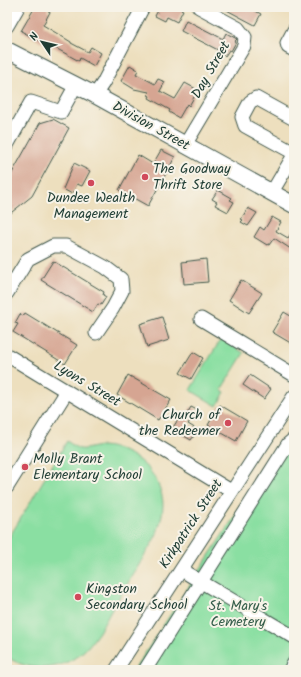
<svg xmlns="http://www.w3.org/2000/svg" width="301" height="677" font-family="Kalam,sans-serif">
<rect width="100%" height="100%" fill="#f7f3e8"/>
<filter id="ink" filterUnits="userSpaceOnUse"><feTurbulence type="fractalNoise" baseFrequency=".025" numOctaves="2"/><feDisplacementMap in="SourceGraphic" scale="8" xChannelSelector="R" yChannelSelector="G"/><feConvolveMatrix kernelMatrix="1 2 1 2 8 2 1 2 1" color-interpolation-filters="sRGB"/></filter>
<filter id="wash" filterUnits="userSpaceOnUse"><feTurbulence type="fractalNoise" baseFrequency=".012" numOctaves="4" result="noise"/><feDisplacementMap in="SourceGraphic" scale="16" xChannelSelector="R" yChannelSelector="G"/><feGaussianBlur stdDeviation="0.9" result="paint"/><feColorMatrix in="noise" values="0 0 0 0 0 0 0 0 0 0 0 0 0 0 0 0 0 1.4 0 .05"/><feComposite in="paint" operator="in"/></filter>
<g filter="url(#wash)">
<rect width="100%" height="100%" fill="#eddfbe"/>
<path fill="#8adfa2" stroke="#548e6b" d="M221 339 244 353 221 390 225 392 217 406 190 390Z
M294 426V670H134Z
M67 441C71 444 76 448 80 449 87 450 95 446 102 446 130 448 156 468 162 496 165 509 160 524 156 536 144 557 131 578 118 599 109 613 102 630 91 643 70 670 35 675 7 657V541Z"/>
<g id="blocks">
<path fill="#d6a592" d="M35 7H49L47 10 50 12 43 25 71 42V43L88 52 91 47 101 53 94 66 80 58 79 61 50 45 49 46 21 31Z
M160 7H176L183 10 177 22 167 17 165 21 155 16Z
M221 7H248L261 14 255 25Z
M186 20 223 39 226 33 237 39 235 41 236 42 231 51 229 50 225 56 219 52 220 51 181 31Z
M130 65 138 70 136 74 155 84 158 79 165 82 160 91 175 99 185 83 198 90 189 106 187 104 179 118 169 112 170 110 149 98 150 96 148 95 149 92 134 89 121 81Z
M53 119 69 128 32 196 7 216V182L40 123Z
M161 150 175 157 148 206 119 190 138 155 153 164Z
M74 163 90 171 82 186 77 184 72 194 63 189Z
M218 190 232 198 230 200 234 202 228 212 215 205 217 202 212 199Z
M248 208 257 213 248 226 241 222 243 220 241 219Z
M272 217 281 222 276 231 288 238 294 229V251L274 238 269 245 267 244V245L254 237 260 227 264 230Z
M206 259 208 282 184 284 182 262Z
M53 261 104 292 103 295 106 297 101 305 98 304 93 312 41 280Z
M241 280 262 293 249 313 229 300Z
M284 312 294 318V345L272 332Z
M25 313 77 345 65 364 13 332 18 324 15 323 20 314 23 316Z
M162 317 169 340 147 347 140 324Z
M193 352 203 358 191 379 180 373Z
M128 375 171 400 158 420 117 395Z
M250 375 271 389 264 399 243 385Z
M220 405 247 421 236 441 208 425Z
M191 407 197 410 188 424 198 430 191 440 172 429 179 418 183 420Z"/>
</g>
</g>
<g filter="url(#ink)">
<use href="#blocks" fill-opacity="0" stroke="#3e5549" stroke-width="1"/>
<g fill="none" stroke-linecap="round" stroke-linejoin="round">
<g stroke="#3e5549" stroke-width="15">
<path id="minor" d="M7 26 18 7
M294 30 287 43 288 47 294 50
M95 95 103 83 143 7
M294 119 256 98 250 102 242 117 245 126 294 153
M7 145 31 102 61 112 76 85
M185 145 244 46 245 37 238 28 199 7
M272 192 294 155
M7 293 28 259 53 246H66L105 267 121 279 122 291 113 308 96 333
M201 319 294 375
M7 355 231 491
M7 487 67 391
M188 574 294 637
M116 670 294 396
M145 670 288 444 294 439
M290 670 294 663"/>
</g>
<g stroke="#3e5549" stroke-width="18">
<path id="major" d="M7 50 95 95 294 205"/>
</g>
<use href="#minor" stroke="#fff" stroke-width="13"/>
<use href="#major" stroke="#fff" stroke-width="16"/>
</g>
</g>
<g fill="#d1495b" stroke="#f7f3e8" stroke-width="1.5">
<circle cx="145" cy="177" r="4"/>
<circle cx="91" cy="183" r="4"/>
<circle cx="228" cy="423" r="4"/>
<circle cx="25" cy="467" r="4"/>
<circle cx="78" cy="597" r="4"/>
</g>
<g text-anchor="middle" dominant-baseline="central" stroke-width="4" stroke-linejoin="round" paint-order="stroke">
<g font-size="14" fill="#1f3d34" stroke="#f7f3e8">
<text transform="translate(211 70) rotate(-60)">Day Street</text>
<text transform="translate(151 126) rotate(29)">Division Street</text>
<text transform="translate(87 384) rotate(31)">Lyons Street</text>
<text transform="translate(191 524) rotate(-57)">Kirkpatrick Street</text>
</g>
<g font-size="14" fill="#1f3d34" stroke="#f7f3e8" text-anchor="start">
<text x="153" y="169">The Goodway<tspan x="153" dy="16">Thrift Store</tspan></text>
<text x="91" y="198" text-anchor="middle">Dundee Wealth<tspan x="91" dy="16">Management</tspan></text>
<text x="220" y="415" text-anchor="end">Church of<tspan x="220" dy="16">the Redeemer</tspan></text>
<text x="33" y="459">Molly Brant<tspan x="33" dy="16">Elementary School</tspan></text>
<text x="86" y="589">Kingston<tspan x="86" dy="16">Secondary School</tspan></text>
</g>
<g font-size="14" fill="#345d4a" stroke="#f7f3e8">
<text x="238" y="606">St. Mary's<tspan x="238" dy="16">Cemetery</tspan></text>
</g>
</g>
<rect width="301" height="677" fill="none" stroke="#f7f3e8" stroke-width="24"/>
<g transform="translate(42 42) rotate(305)" stroke="#f7f3e8" stroke-width="3" paint-order="stroke">
<path d="M0-3L7 15L0 10L-7 15Z" fill="#1f3d34"/>
<text y="-6" font-size="11" font-weight="bold" text-anchor="middle" fill="#1f3d34">N</text>
</g>
</svg>
